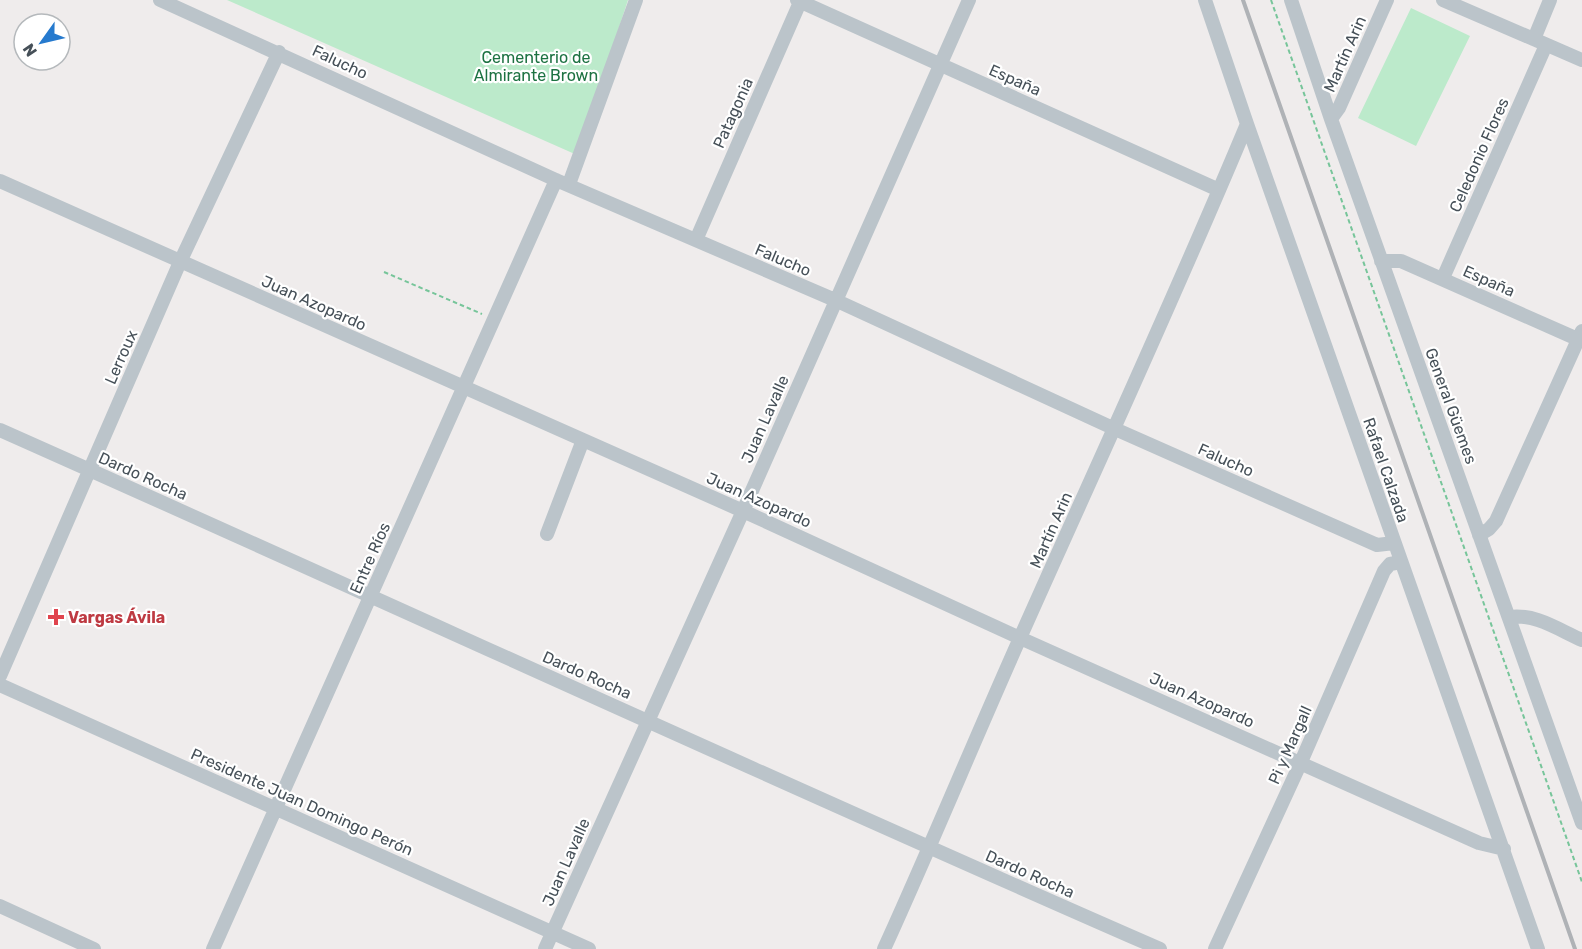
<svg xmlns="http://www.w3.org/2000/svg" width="1582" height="949" font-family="Rubik,sans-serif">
<rect width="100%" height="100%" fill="#efecec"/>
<path fill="#bceacb" d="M227 0H628L577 155Z
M1411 8 1470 36 1416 146 1358 118Z"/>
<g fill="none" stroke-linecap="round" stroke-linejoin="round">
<path stroke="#77c59a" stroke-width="2" stroke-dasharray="4.5 3" stroke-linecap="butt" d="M1271 0 1582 882
M384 272 482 314"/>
<path stroke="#bbc4ca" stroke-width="14" d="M160 0 556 180 835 300 1115 429 1377 545 1394 543
M797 0 1219 190
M1205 0 1247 124 1538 949
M1291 0 1331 119 1582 823
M1443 0 1582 60
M1534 39 1550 0
M1331 119 1339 108 1387 0
M0 181 743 511 1020 638 1479 843 1504 849
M569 184 636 0
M696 240 801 0
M1381 261H1401L1582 341
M1443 278 1546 45
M0 430C387 602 772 780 1160 949
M547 534 583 440
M1479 535 1489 529 1496 521 1582 331
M1509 617C1535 613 1559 630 1582 640
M0 676 180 262 279 52
M0 685 589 949
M0 906 94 949
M213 949 556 180
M545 949 743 511 969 0
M884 949C931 846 974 741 1020 638 1096 467 1175 297 1247 124
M1215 949 1301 762 1384 571 1390 564 1401 562"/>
<path stroke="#afb2b6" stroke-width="4" d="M1243 0 1575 949"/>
</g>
<path fill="#e0444e" stroke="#fff" stroke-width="2" d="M53 608h6v6h6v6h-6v6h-6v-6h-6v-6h6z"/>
<g text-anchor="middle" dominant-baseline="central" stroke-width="4.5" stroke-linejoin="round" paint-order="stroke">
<g font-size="16" fill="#465058" stroke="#fff">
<text transform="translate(1345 54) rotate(-66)">Martín Arin</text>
<text transform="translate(340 62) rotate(25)">Falucho</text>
<text transform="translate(1015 80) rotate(24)">España</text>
<text transform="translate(733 113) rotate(-66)">Patagonia</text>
<text transform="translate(1479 155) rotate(-66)">Celedonio Flores</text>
<text transform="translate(783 260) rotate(23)">Falucho</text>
<text transform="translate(1489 281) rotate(24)">España</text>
<text transform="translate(314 303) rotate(24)">Juan Azopardo</text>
<text transform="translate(121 357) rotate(-66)">Lerroux</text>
<text transform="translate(1451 406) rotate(70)">General Güemes</text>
<text transform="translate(765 419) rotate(-66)">Juan Lavalle</text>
<text transform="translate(1226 460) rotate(24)">Falucho</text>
<text transform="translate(1386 470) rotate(71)">Rafael Calzada</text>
<text transform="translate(143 476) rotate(24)">Dardo Rocha</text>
<text transform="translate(759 500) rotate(24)">Juan Azopardo</text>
<text transform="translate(1051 530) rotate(-66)">Martín Arin</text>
<text transform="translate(370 558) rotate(-66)">Entre Ríos</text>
<text transform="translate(587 675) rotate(24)">Dardo Rocha</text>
<text transform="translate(1202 700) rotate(24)">Juan Azopardo</text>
<text transform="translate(1290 745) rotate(-66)">Pi y Margall</text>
<text transform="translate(302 802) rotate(24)">Presidente Juan Domingo Perón</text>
<text transform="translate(566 862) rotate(-66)">Juan Lavalle</text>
<text transform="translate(1030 874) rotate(24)">Dardo Rocha</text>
</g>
<g font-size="16" fill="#1d7242" stroke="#fff">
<text x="536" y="57">Cementerio de<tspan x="536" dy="18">Almirante Brown</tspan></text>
</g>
<g font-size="16" font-weight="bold" fill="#be3a42" stroke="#fff" text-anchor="start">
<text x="68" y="617">Vargas Ávila</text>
</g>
</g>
<g transform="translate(42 42) rotate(236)"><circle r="28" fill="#ffffff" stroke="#b5b9bc" stroke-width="1.5"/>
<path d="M0-4.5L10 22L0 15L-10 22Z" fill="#267ace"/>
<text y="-9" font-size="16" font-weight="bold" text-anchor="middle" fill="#465058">N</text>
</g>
</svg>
